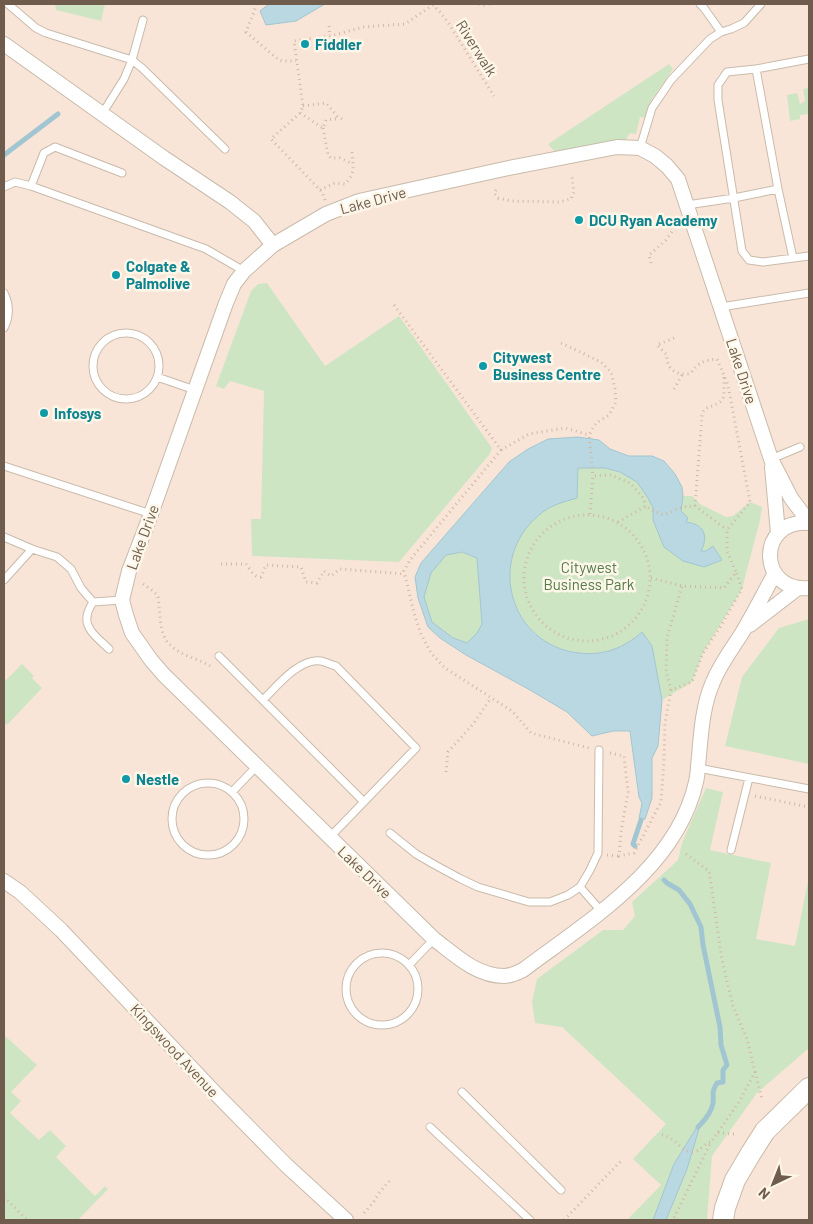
<svg xmlns="http://www.w3.org/2000/svg" width="813" height="1224" font-family="Barlow,sans-serif">
<rect width="100%" height="100%" fill="#f9f3e4"/>
<path fill="#f9e5d8" d="M4 4H809V1220H4Z"/>
<path fill="#cee5c4" d="M55 4H105L101 21 56 10Z
M669 64 673 69 652 99 645 118 640 117 636 134 630 133 625 141 554 151 548 144Z
M809 88V114L800 115V119L790 121 787 95 797 93 800 104 805 101 803 89Z
M267 283 325 366 399 316 492 448 489 455 399 562 252 556 251 519H261L264 391 230 381 224 389 216 386 251 291 258 284Z
M578 468H605L620 472 637 482 648 498 653 508V520L683 561 706 551 700 552 692 522H686L681 511 683 496H692L700 504 726 517 733 516 750 502 762 507 760 520 742 589 703 653 692 682 662 700 652 646 642 632C624 649 603 656 579 653 509 644 486 559 539 514 550 505 564 501 577 498Z
M462 552 477 558 482 624 477 633 467 643 453 638 432 622 424 597 431 573 446 555Z
M809 619V764L725 746 742 677 779 628Z
M22 664 34 676 32 678 42 688 7 725 4 722V682Z
M706 788 723 792 710 850 771 863 756 939 795 946 809 876V1048L757 1093 712 1156 707 1220H627L661 1185 633 1159 666 1124 562 1027 535 1023 532 1002 537 979 603 930H623L635 916 632 902 678 860 682 843Z
M4 1035 37 1065 11 1092 21 1101 10 1113 39 1140 50 1130 66 1146 56 1157 95 1196 105 1186 108 1189 78 1220H4Z"/>
<path fill="#bad8e1" stroke="#a2c6d1" fill-rule="evenodd" d="M269 4H325L296 21 266 25 260 11Z
M578 437 599 440 610 449 629 456H652L664 461 675 474 682 487 683 496 681 511 688 518 686 522C704 524 709 536 701 551H706L713 546 722 560 704 567 683 561 664 547 653 520V508L648 498 637 482 620 472 605 468H578L577 498C564 502 550 505 539 515 486 559 509 645 579 653 603 656 624 648 642 632L652 646 662 700 658 746 652 758V798L645 819 641 820 639 819 642 803 639 797 630 731H613L592 736 567 712 530 690 466 655 440 638 428 627 418 598 415 577 421 563 509 462 528 449 548 439ZM462 552 477 558 482 624 477 633 467 643 453 638 432 622 424 597 431 573 446 555Z
M697 1127H698L699 1129 687 1169 666 1220H653L674 1164Z"/>
<g fill="none" stroke-linecap="round" stroke-linejoin="round">
<path stroke="#a2c6d1" stroke-width="5" d="M4 155 58 114
M635 846 633 844 641 820
M664 880 667 883 679 890 690 904 701 927 703 945 720 1027 721 1045 727 1065 723 1070V1082L717 1083C711 1093 714 1092 713 1103 712 1111 704 1121 698 1127"/>
<g stroke="#c9bbab" stroke-width="9">
<path id="service" d="M8 4 36 28 46 33 132 60 142 68 225 149
M700 4 704 8 721 32
M756 69 727 72 718 85V100L742 251 749 260 763 262 809 256
M102 114 124 79 132 60 143 20
M640 148 652 108 671 80 710 39 721 32 731 29 744 23 761 4
M31 186 44 153 55 147 122 173
M4 187 15 182 31 186 206 249 244 271
M687 205 734 198 778 189
M793 258 778 189 756 69 809 59
M4 293C10 305 10 316 4 328
M721 307 809 293
M93 366a33 33 0 1 1 66 0a33 33 0 1 1-66 0Z
M157 377 195 390
M771 459 800 447
M4 466 151 514
M4 537 32 549 57 557 71 569 81 588 93 602 122 600
M4 580 32 549
M93 602C90 607 87 612 87 617 85 630 101 641 109 649
M219 656 364 802
M263 700C276 687 300 657 321 661 326 662 331 665 336 666L416 748 330 837
M698 768 809 789
M172 819a36 36 0 1 1 72 0a36 36 0 1 1-72 0Z
M232 792 257 766
M390 833 416 854 435 865 461 879 478 887 529 902H550L568 895 580 887 590 870 598 853 599 750
M731 850 749 778
M580 887 601 911
M346 989a36 36 0 1 1 72 0a36 36 0 1 1-72 0Z
M409 965 434 939
M462 1092 561 1190
M430 1127 530 1220"/>
</g>
<g stroke="#c9bbab" stroke-width="16">
<path id="minor" d="M4 44 164 158 230 202 254 221 273 245
M772 467 778 533
M809 523C756 519 758 593 809 588
M775 573C764 593 754 613 742 633 732 649 720 664 713 682 703 704 701 732 699 756 698 764 698 774 696 782 677 868 588 921 523 970 517 973 510 976 504 976 476 976 454 954 434 939L164 675 151 660 132 633 126 615 122 600 129 571 151 514 226 303 234 284 244 271 273 245 326 214 359 201 504 169 617 147 640 148 655 156 667 166 678 179 771 459 791 498 809 522
M750 625 798 588
M4 881 20 892 61 930 218 1096 286 1165 346 1220"/>
</g>
<g stroke="#ccbcaa" stroke-width="22">
<path id="secondary" d="M723 1220 725 1208 735 1180 751 1153 765 1131 809 1088"/>
</g>
<path stroke="#d0b8a2" stroke-width="3" stroke-dasharray="1 4" stroke-linecap="butt" d="M257 4 246 32 279 60 282 61H296
M479 4 486 6 489 4
M329 26 330 36
M303 106 326 103 337 116 344 120
M300 113 323 128 326 120 336 119 337 116
M323 128 328 155 331 158H340L353 164
M320 190 335 183 345 184C356 173 353 167 352 152
M496 190 494 193 498 198 511 201 559 202 571 199 574 192 572 177
M325 200 322 192 271 139 300 113 303 106 294 41 335 35 363 27 405 24 433 5 441 13 449 24 494 96
M651 263 649 255 666 240 673 230
M394 305 501 450 410 560 404 571 414 613 421 634 431 653 445 668 512 711 531 733 589 748
M561 343 601 362 611 372 615 389 616 402 609 415 596 423 589 435 593 476
M674 389 682 375
M501 450 529 434 565 428 589 435
M695 506 702 416 704 409C727 401 724 401 724 377
M590 514 593 476 611 475 630 483 642 496 646 506
M524 578a63 63 0 1 1 126 0a63 63 0 1 1-126 0Z
M618 522 646 506 653 511 664 515 682 507 695 506 727 530
M221 564H246C250 569 254 578 261 577L266 565 301 567 306 582 317 583 324 571 331 576 340 569 405 574
M651 578 682 586 724 588 736 572 727 551V530L750 502 728 385 717 359C704 360 698 363 690 374 677 375 666 370 667 355L657 345 674 338
M143 584C148 588 155 591 158 597 158 598 159 604 159 605 160 616 160 630 166 640 178 657 198 657 213 668
M671 690 666 671 667 638 682 586
M610 753 624 756 628 792 621 832 619 856 634 853 661 802 664 759 665 723 671 690 692 682 703 653 719 629 742 589 736 572
M446 772 448 752 473 724 491 698
M755 796 809 807
M686 854 709 871 722 960 733 1006 747 1039 755 1072 739 1102 711 1142
M607 855 619 856
M755 1072 762 1099
M718 1133 734 1134
M662 1135C674 1136 682 1153 694 1152 701 1151 704 1143 711 1142L673 1220
M4 1197 27 1220
M364 1213 373 1203 379 1193 392 1178
M564 1220 621 1161"/>
<use href="#service" stroke="#fff" stroke-width="7"/>
<use href="#minor" stroke="#fff" stroke-width="14"/>
<use href="#secondary" stroke="#fff" stroke-width="20"/>
</g>
<g fill="#0f9aa8" stroke="#fdf7e9" stroke-width="2">
<circle cx="305" cy="44" r="5"/>
<circle cx="579" cy="220" r="5"/>
<circle cx="116" cy="275" r="5"/>
<circle cx="483" cy="366" r="5"/>
<circle cx="44" cy="413" r="5"/>
<circle cx="126" cy="779" r="5"/>
</g>
<g text-anchor="middle" dominant-baseline="central" stroke-width="5" stroke-linejoin="round" paint-order="stroke">
<g font-size="15" font-weight="bold" fill="#0d838f" stroke="#fdf7e9" text-anchor="start">
<text x="315" y="44">Fiddler</text>
<text x="589" y="220">DCU Ryan Academy</text>
<text x="126" y="266">Colgate &amp;<tspan x="126" dy="17">Palmolive</tspan></text>
<text x="493" y="357">Citywest<tspan x="493" dy="17">Business Centre</tspan></text>
<text x="54" y="413">Infosys</text>
<text x="136" y="779">Nestle</text>
</g>
<g font-size="15" fill="#6f5c4c" stroke="#fdf7e9">
<text transform="translate(477 48) rotate(58)">Riverwalk</text>
<text transform="translate(373 200) rotate(-15)">Lake Drive</text>
<text transform="translate(742 371) rotate(72)">Lake Drive</text>
<text transform="translate(142 537) rotate(-70)">Lake Drive</text>
<text transform="translate(365 872) rotate(44)">Lake Drive</text>
<text transform="translate(175 1050) rotate(47)">Kingswood Avenue</text>
</g>
<g font-size="15" fill="#537a49" stroke="#fdf7e9">
<text x="589" y="567">Citywest<tspan x="589" dy="17">Business Park</tspan></text>
</g>
</g>
<rect width="813" height="1224" fill="none" stroke="#6f5c4c" stroke-width="10"/>
<g transform="translate(773 1184) rotate(223)" stroke="#fdf7e9" stroke-width="4" paint-order="stroke">
<path d="M0-4L9 19L0 12L-9 19Z" fill="#6f5c4c"/>
<text y="-8" font-size="14" font-weight="bold" text-anchor="middle" fill="#6f5c4c">N</text>
</g>
</svg>
